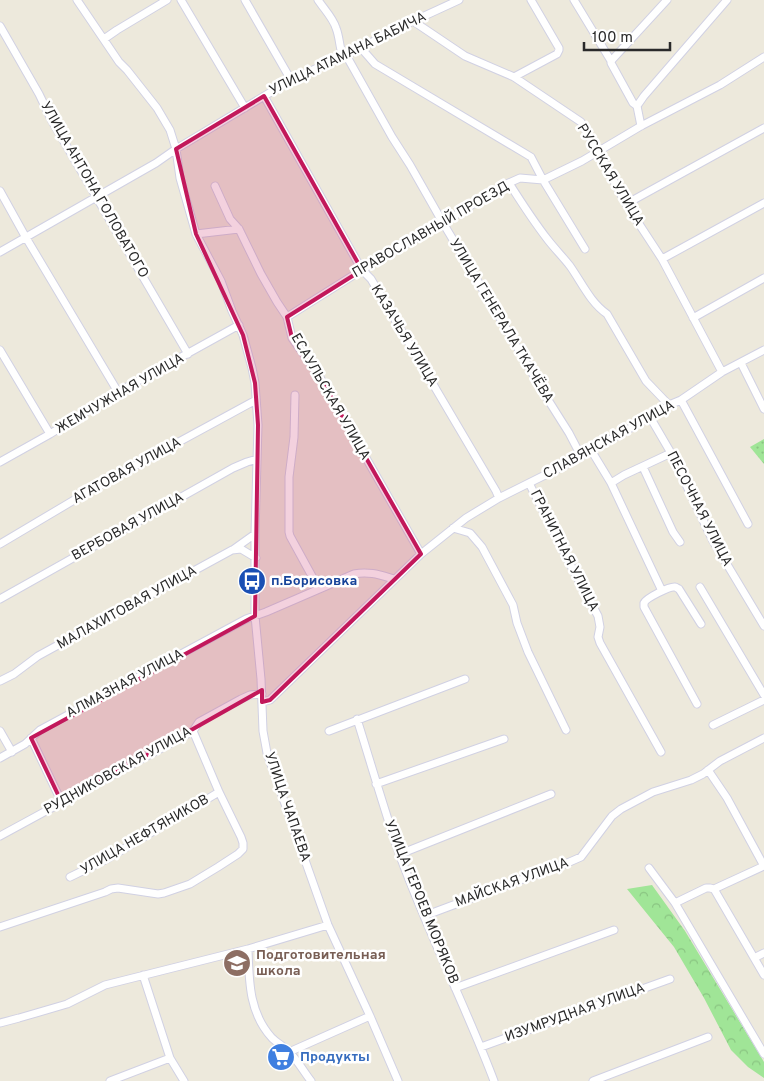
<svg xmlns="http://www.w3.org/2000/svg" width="764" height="1081" font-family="Overpass,sans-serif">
<defs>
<pattern id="grass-dots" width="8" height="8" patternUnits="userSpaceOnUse" patternTransform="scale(1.25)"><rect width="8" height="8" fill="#a0e597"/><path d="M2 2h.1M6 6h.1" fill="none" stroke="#8ac582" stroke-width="1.8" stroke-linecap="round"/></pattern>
<pattern id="forest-crowns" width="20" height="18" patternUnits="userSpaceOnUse" patternTransform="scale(1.25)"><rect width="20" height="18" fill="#a0e597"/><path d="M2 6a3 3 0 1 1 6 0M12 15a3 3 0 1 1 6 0" fill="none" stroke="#8ac582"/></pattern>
</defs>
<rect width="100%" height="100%" fill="#ede9dc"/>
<path fill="url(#grass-dots)" d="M764 439V464L750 447Z"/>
<path fill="url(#forest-crowns)" d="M652 885 685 931 764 1062V1078L748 1067 731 1050 704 998 674 947 627 889Z"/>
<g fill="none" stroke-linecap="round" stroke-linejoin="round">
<g stroke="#d1d1e3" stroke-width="9">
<path id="minor" d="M77 0 119 62 127 70 157 108 170 130 176 149 180 178 196 234 221 281 232 311 243 335 252 368 255 383 258 425 255 534V616L261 679 263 731 267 753 328 925 370 1016 398 1081
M181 0 245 108
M245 0 291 80
M318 0C324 9 333 18 336 28 340 38 339 47 343 56
M574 0 611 61V63L633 103 637 106
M413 21 465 56 514 77 581 122 598 151 626 204 662 259 722 372
M0 26 39 94 52 121 188 354
M104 39 117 30 167 0
M361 48 375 64 531 157 543 180 585 249
M346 55 392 137 410 165 443 223 513 340 545 395 569 433 581 456
M611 61 667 0
M514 77 557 54 559 50V48L531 0
M264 96 362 270 371 279 496 491 499 498
M641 126 637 106 644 96 727 0
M509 183C521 202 534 222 548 240 555 249 563 257 570 266 582 283 590 302 607 314L646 381 669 405
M215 186 230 219 239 229 261 274 277 302 287 317 292 338 318 374 421 554
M0 191 25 236 118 392
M626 204 764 128
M196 234 239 229
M0 252 156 163 176 149 291 80 361 48 396 29 459 0
M662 259 764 203
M287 317 376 261 443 223 502 186 520 178 543 180 582 161 641 126 720 85 764 57
M693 318 764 278
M0 350 50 434
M741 363 764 409
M295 395 294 437 289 477V532L290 536 319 589
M681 400 748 524
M650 417 671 453 713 541 764 626
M591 450 611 483 624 475 671 453
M0 462 50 434 118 392 239 325
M643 467 673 532 680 542
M529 483 571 566 598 616 600 627 598 637 600 643 661 752
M611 483 662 591
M453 528 470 533 482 547 513 605 517 623 528 652 566 730
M0 544 96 487 256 400
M234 549 255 534
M700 587 764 695
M0 599 233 468 247 462 257 459
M0 681 14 674 38 656 232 550 241 549 256 558
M262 702 270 700 421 554 466 518 499 498 567 464 650 417 669 405 681 400 722 372 764 350
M697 704 644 607C644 606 644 604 644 603 646 598 670 586 675 587 676 587 677 588 679 589L701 624
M357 719C371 764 384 809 399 853 427 931 465 1004 494 1081
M713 725 764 700
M0 731 12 752
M329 731 465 679
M31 738 62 803
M0 758 25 744 40 730 246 619 266 612 354 574C369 571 380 575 394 579
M708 770 727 798 764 866
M376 784 504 739
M0 836 193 731 199 722 241 699 250 695 262 694
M400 854 551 794
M649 868 675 903 764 1054
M70 877 107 859 219 792
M714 889 764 975
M714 889 764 866
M675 903 706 888H710L714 889
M424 916 531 876 565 864 581 857 612 816 621 809 653 792 691 780 703 774 720 761 764 738
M0 927 105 892 111 889 118 888 158 894 164 893 190 884 218 867 238 854 243 849V843L241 837 219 792 193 731
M248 949C249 981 249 1013 272 1038 277 1043 285 1047 290 1053 298 1061 304 1072 311 1081
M754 958 764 953
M143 975 170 1058 184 1081
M455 988 614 930
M0 1023 19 1018 67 1004 105 985 248 949 328 925
M481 1047 670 979
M289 1052 370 1016
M110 1081 170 1058
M593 1081 708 1037"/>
</g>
<use href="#minor" stroke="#fff" stroke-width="7"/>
</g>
<path fill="#c2185b" fill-opacity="0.2" stroke="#c2185b" stroke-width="4" stroke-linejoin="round" d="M264 96 362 270 287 317 292 338 318 374 421 554 270 700 262 702V690L62 803 31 738 255 616 258 425 255 383 243 335 196 234 176 149Z"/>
<defs>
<g id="bus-disc" transform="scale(1.4375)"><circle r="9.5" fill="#1a4fb4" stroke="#fff"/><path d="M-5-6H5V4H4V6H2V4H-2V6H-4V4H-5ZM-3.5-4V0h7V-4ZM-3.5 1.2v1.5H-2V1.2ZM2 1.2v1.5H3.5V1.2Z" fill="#fff"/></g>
<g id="school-disc" transform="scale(1.4375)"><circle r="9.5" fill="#8d6e63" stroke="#fff"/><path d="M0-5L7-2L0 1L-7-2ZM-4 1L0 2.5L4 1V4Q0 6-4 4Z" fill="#fff"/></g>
<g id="supermarket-disc" transform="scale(1.4375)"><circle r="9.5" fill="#3f7fe0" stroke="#fff"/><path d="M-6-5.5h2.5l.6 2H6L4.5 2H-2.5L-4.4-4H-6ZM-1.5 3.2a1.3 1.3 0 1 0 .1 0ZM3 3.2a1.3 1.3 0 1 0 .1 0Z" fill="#fff"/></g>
</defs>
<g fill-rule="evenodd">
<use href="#bus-disc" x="252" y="581"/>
<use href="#school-disc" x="237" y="963"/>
<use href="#supermarket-disc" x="281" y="1057"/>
</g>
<g text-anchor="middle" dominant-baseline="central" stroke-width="5" stroke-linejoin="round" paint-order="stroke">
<g font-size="14" fill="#2a2a2a" stroke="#fff">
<text transform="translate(348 54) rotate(-26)">УЛИЦА АТАМАНА БАБИЧА</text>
<text transform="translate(610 175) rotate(59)">РУССКАЯ УЛИЦА</text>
<text transform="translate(94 190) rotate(60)">УЛИЦА АНТОНА ГОЛОВАТОГО</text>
<text transform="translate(431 230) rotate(-30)">ПРАВОСЛАВНЫЙ ПРОЕЗД</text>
<text transform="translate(501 321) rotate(59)">УЛИЦА ГЕНЕРАЛА ТКАЧЁВА</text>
<text transform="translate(404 336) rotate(59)">КАЗАЧЬЯ УЛИЦА</text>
<text transform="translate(120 394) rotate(-30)">ЖЕМЧУЖНАЯ УЛИЦА</text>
<text transform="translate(330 397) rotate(60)">ЕСАУЛЬСКАЯ УЛИЦА</text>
<text transform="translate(609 440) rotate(-29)">СЛАВЯНСКАЯ УЛИЦА</text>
<text transform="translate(127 471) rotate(-29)">АГАТОВАЯ УЛИЦА</text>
<text transform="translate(699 509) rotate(63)">ПЕСОЧНАЯ УЛИЦА</text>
<text transform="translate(128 527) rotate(-29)">ВЕРБОВАЯ УЛИЦА</text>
<text transform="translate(564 551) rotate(63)">ГРАНИТНАЯ УЛИЦА</text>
<text transform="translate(127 608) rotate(-29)">МАЛАХИТОВАЯ УЛИЦА</text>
<text transform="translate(125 684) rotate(-28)">АЛМАЗНАЯ УЛИЦА</text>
<text transform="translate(118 771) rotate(-29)">РУДНИКОВСКАЯ УЛИЦА</text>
<text transform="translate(287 807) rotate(71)">УЛИЦА ЧАПАЕВА</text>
<text transform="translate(145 835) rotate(-30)">УЛИЦА НЕФТЯНИКОВ</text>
<text transform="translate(512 883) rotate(-20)">МАЙСКАЯ УЛИЦА</text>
<text transform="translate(421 902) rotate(68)">УЛИЦА ГЕРОЕВ МОРЯКОВ</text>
<text transform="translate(575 1013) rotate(-20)">ИЗУМРУДНАЯ УЛИЦА</text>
</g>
<g font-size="14" font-weight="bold" fill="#164399" stroke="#fff" text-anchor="start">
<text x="271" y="581">п.Борисовка</text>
</g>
<g font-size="14" font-weight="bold" fill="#785e54" stroke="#fff" text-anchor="start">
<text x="256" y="955">Подготовительная<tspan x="256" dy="16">школа</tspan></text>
</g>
<g font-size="14" font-weight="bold" fill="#366cbe" stroke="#fff" text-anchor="start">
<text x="300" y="1057">Продукты</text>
</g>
</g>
<path d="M584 42v8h86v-8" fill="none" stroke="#2a2a2a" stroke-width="2.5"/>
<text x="592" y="42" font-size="15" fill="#2a2a2a" stroke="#ffffff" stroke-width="4" paint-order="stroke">100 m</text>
</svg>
